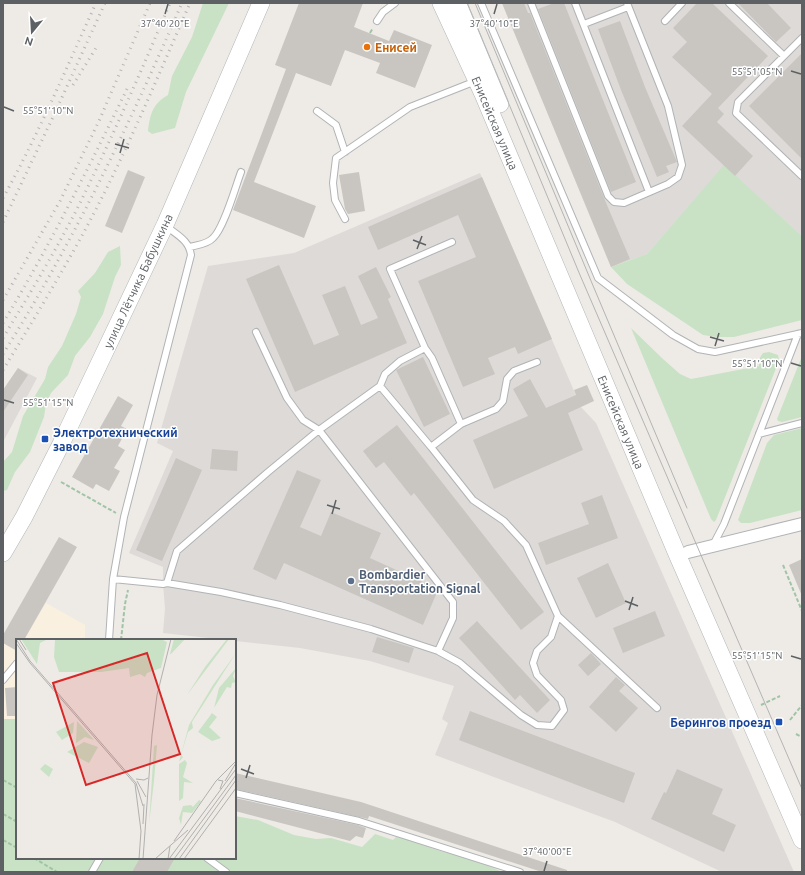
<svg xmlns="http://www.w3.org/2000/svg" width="805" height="875" font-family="Ubuntu,sans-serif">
<rect width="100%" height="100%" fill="#eeebe6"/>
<path fill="#faf0df" d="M46 603 85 625V640H24Z
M3 643 17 651V719H3Z"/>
<path fill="#dddad8" d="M502 3H802V236L724 166 647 254 611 267Z
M480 173 581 407 596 423 794 872H722L615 822 435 755 448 723 442 719 454 686 370 661 300 648 163 633 165 608 163 584V567L129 553 173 451 157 443 208 266 294 253Z
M18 368 37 378 3 442V390Z"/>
<path fill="#c9e2c5" d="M203 3H229L186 92 175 128 152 134 148 131C150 115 152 104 168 95L172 76 192 37Z
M724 165 802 236V320L734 337H716L703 335 627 284 611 267 647 254Z
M120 246 121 265 115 277 103 314 90 337 75 356 68 375 51 393 46 404 44 417 30 452 15 472 7 490 3 491V462L12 452 23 416 45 379 48 367 62 346 76 314 81 297 78 291 95 273 108 252Z
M631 328 663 359 680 374 691 379 759 366V359L763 353 769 352 778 355 779 360 775 371 716 520 714 522 711 519Z
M802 356V417L782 422 778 421 777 419Z
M802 428V510L750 523H741L738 520 767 443 774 435Z
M3 719H17V858H235V816L258 820 294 835 316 839 331 838 362 847 375 834 393 840 396 837 406 839 440 851 481 862 502 872H3Z"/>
<path fill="#c9c6c2" d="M299 3H363L354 27 389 41 394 30 432 45 415 88 376 73 380 63 345 50 331 86 296 73 254 182 316 206 304 238 233 210 286 69 275 65Z
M502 3H524L528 13H530L604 198 630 259 611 267Z
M554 3H564L636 182 611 192 538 9Z
M697 3H712L768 56 718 108 724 114 717 122 753 156 735 176 682 126 712 94 672 57 687 42 673 28Z
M738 3H767L791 28 776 42Z
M620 21 645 87 677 162 666 166 669 172 657 177 621 90 598 29Z
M802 53V159L749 106Z
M128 170 145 177 122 233 105 226Z
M359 172 365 211 348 214 345 209 339 175Z
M482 177 552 339 518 354 515 347 488 358 495 374 463 387 418 281 476 257 458 215 378 250 368 227Z
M279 265 314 345 339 335 322 295 345 286 361 325 378 318 358 276 376 267 391 297 388 299 407 343 295 392 246 279Z
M423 357 450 414 424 427 396 370Z
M18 368 28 375 3 412V390Z
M530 379 546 408 576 395 574 390 587 385 594 401 568 413 583 450 494 489 473 440 528 416 513 389Z
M118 396 133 405 121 426 127 429 118 446 125 450 114 468 120 471 109 491 96 484 93 489 72 477Z
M397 425 544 612 521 630 414 493 411 496 384 462 376 468 363 451Z
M212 449 238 451 237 471 210 469Z
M176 458 202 470 162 561 136 550Z
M297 470 321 480 300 527 321 536 331 512 381 533 370 558 436 588 438 590 423 625 284 563 276 580 253 569Z
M602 495 618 538 546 565 538 543 589 524 581 503Z
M59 537 77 547 24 640H17V651L3 643V635Z
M802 559V596L789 565Z
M608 563 626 603 596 618 577 578Z
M655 611 665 636 623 653 613 628Z
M477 621 550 700 537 713 520 695 515 700 459 638Z
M377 637 414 648 409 663 372 652Z
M591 653 601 664 588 676 578 665Z
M616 677 625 685 619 691 638 708 616 732 589 707Z
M17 687V716H7L5 688Z
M470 711 635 773 624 803 459 740Z
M677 769 723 789 712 814 736 825 724 852 651 819 664 792 666 793Z
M235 773 361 802 567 870V872H542L369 816 368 819 235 789Z
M235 798 358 825 366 828 363 838 356 836 350 841 235 811Z
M140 858H175L167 872H132Z"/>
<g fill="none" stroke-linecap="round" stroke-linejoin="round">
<g stroke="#b1b3b6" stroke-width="8">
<path id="service" d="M481 3 598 278 673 335 698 349 715 352 802 333
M531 3 608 196 614 202 624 203 668 184 678 177 682 165 668 106 627 3
M575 3 649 192
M729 3 784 56
M377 21 383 12 395 3
M665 21 682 3
M584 24 628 7
M802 38 738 102 736 113 802 176
M317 111 336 125 345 152
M345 219 335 200 333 183 336 158 410 107 476 81
M452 242 390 269 425 348 432 358 461 424 496 409 503 401 507 379 514 371 537 362
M190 247C197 245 208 244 213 238 224 228 235 188 241 172
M256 332 287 398 303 420 319 430 380 386 385 374 400 361 425 348
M380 386 431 447 461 424
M759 434 802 423
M431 447 473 500 504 521 526 545 558 616 657 708
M713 545 724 524 798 334
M113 579 163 584 167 583 221 592 280 605 371 629 438 651
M167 583 177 551 268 472 319 430 453 602V618L438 651 460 663 521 715 537 725 552 726 564 710 561 700 537 675 533 663 537 651 551 637 558 616
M109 640 113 579 124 517 191 255C189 240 177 235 166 226
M3 680 17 663
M235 793 359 821 520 872
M207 858 226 872
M92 872 100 858"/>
</g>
<g stroke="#b1b3b6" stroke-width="14">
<path id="minor" d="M688 552 802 524"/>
</g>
<g stroke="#b2b5b8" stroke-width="18">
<path id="secondary" d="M441 3 483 94 677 554 802 840
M458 3 500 104
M3 553 24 517 61 444 165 225 261 3"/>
</g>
<path stroke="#a1c4a7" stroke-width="2" stroke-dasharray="4 2" stroke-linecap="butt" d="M370 33 373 28
M61 482 116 513
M783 565 802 611
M121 640 125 604 128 590
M761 705 780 696
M790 720 802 705
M796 734 802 737
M3 780 17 788
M801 797H802
M3 814 17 822
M3 840 17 848
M34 858 57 872
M78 858 80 859"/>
<use href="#service" stroke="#fff" stroke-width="6"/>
<use href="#minor" stroke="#fff" stroke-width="12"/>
<use href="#secondary" stroke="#fff" stroke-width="17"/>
<path stroke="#b3b4b4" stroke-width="1" d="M467 3 580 275 802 789
M475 3 594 288 687 508"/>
<path stroke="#b3b4b4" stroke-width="3" stroke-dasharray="1 5" stroke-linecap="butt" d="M73 85 96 48
M3 198C38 135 66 69 96 3
M3 222 53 117 105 3
M3 300 60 201 99 121 150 3
M3 323C49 247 88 169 127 89
M3 338C29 295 55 252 78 207 111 140 141 72 170 3
M3 354C73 243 130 123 182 3
M3 370C34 319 65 268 93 215 129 146 159 74 190 3"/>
</g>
<path fill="none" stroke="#5d6164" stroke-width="1.5" d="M165 14 168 4M494 14 497 4M791 71 801 74M4 107 14 111M115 144 129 148M120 153 124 139M413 240 426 245M417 249 422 236M710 337 724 341M715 346 719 333M791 363 801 366M4 400 14 403M327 505 340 509M332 514 336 500M625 601 638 606M629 610 633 597M791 656 801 659M241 769 254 774M246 778 250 765M544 871 547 861"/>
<circle fill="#e8710a" stroke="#fff" stroke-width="1.5" cx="367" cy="47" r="4"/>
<g fill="#1a4fb4" stroke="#fff" stroke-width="1.5">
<rect x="41" y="435" width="8" height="8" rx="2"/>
<rect x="775" y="718" width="8" height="8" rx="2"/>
</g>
<circle fill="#5c6f8a" stroke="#fff" stroke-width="1.5" cx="351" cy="581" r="4"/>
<g text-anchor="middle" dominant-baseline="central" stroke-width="3" stroke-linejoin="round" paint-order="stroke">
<g font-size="12" font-weight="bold" fill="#c56008" stroke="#fff" text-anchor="start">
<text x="375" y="47">Енисей</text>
</g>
<g font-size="12" fill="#5d6164" stroke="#fff">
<text transform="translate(495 123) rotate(67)">Енисейская улица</text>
<text transform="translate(138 281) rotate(-65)">улица Лётчика Бабушкина</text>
<text transform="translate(621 422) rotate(67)">Енисейская улица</text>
</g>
<g font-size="12" font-weight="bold" fill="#164399" stroke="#fff" text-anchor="start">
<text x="53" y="432">Электротехнический<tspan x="53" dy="14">завод</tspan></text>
<text x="771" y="722" text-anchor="end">Берингов проезд</text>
</g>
<g font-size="12" font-weight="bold" fill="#4e5e75" stroke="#fff" text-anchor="start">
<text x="359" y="574">Bombardier<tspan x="359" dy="14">Transportation Signal</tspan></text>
</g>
</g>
<g transform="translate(16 639)">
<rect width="220" height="220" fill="#eeebe6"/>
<path d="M5 0H32L24 4 21 25ZM35 0H145L151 3 145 29 131 34 129 38 124 35 114 38 113 29 85 33H43L38 18 39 1ZM158 0H169L155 15H154ZM211 0H213L171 56 189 28ZM220 14 176 83 177 89 172 93 165 116 167 118 163 123 173 86 197 46ZM220 29 217 37 220 43 216 44 215 49 211 48 198 69 203 49ZM196 74 201 78 193 88 205 99 196 102 182 93ZM61 82 78 101 69 98 60 104ZM58 83 57 94 46 101 40 93ZM68 103 82 108 73 124 51 113ZM141 106 138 142 133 185 138 107ZM169 121 171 124 167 138 177 144 168 143 167 159 163 162V125ZM29 125 37 130 33 138 24 130ZM183 161 185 162 184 164 176 174 167 173 165 186 163 179 167 167 175 166 177 168Z" fill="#c9e2c5"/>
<path fill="none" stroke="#b0b0ae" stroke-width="1" d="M0 0 14 22 120 144 127 167M3 0 10 11M0 4 14 24 119 145 125 192 123 220M120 140 128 141 132 139M202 141 207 142 204 150M121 142 130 158M209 142 220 124M127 185 128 165M158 202 200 142 220 122M127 220 136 96 141 56 155 0M139 220 172 191M152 220 154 207M153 220 220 130M158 220 220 136M163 220 220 141M168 220 220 149"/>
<path fill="#d62828" fill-opacity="0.15" stroke="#d62828" stroke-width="2" d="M131 14 164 115 70 146 37 44Z"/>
<rect width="220" height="220" fill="none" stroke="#5d6164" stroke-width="2"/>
</g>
<g font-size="10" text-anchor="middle" fill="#5d6164" stroke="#fff" stroke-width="3" stroke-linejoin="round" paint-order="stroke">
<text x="165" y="27">37°40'20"E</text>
<text x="494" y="27">37°40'10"E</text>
<text x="757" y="75">55°51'05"N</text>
<text x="48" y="114">55°51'10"N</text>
<text x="757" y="367">55°51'10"N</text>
<text x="48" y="406">55°51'15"N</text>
<text x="757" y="659">55°51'15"N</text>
<text x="547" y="855">37°40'00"E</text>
</g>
<rect width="805" height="875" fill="none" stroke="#5d6164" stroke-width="8"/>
<g transform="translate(32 32) rotate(198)" stroke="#ffffff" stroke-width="3" paint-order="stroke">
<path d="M0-3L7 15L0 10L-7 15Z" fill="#5d6164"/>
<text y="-6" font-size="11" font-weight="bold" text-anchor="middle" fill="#5d6164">N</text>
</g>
</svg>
